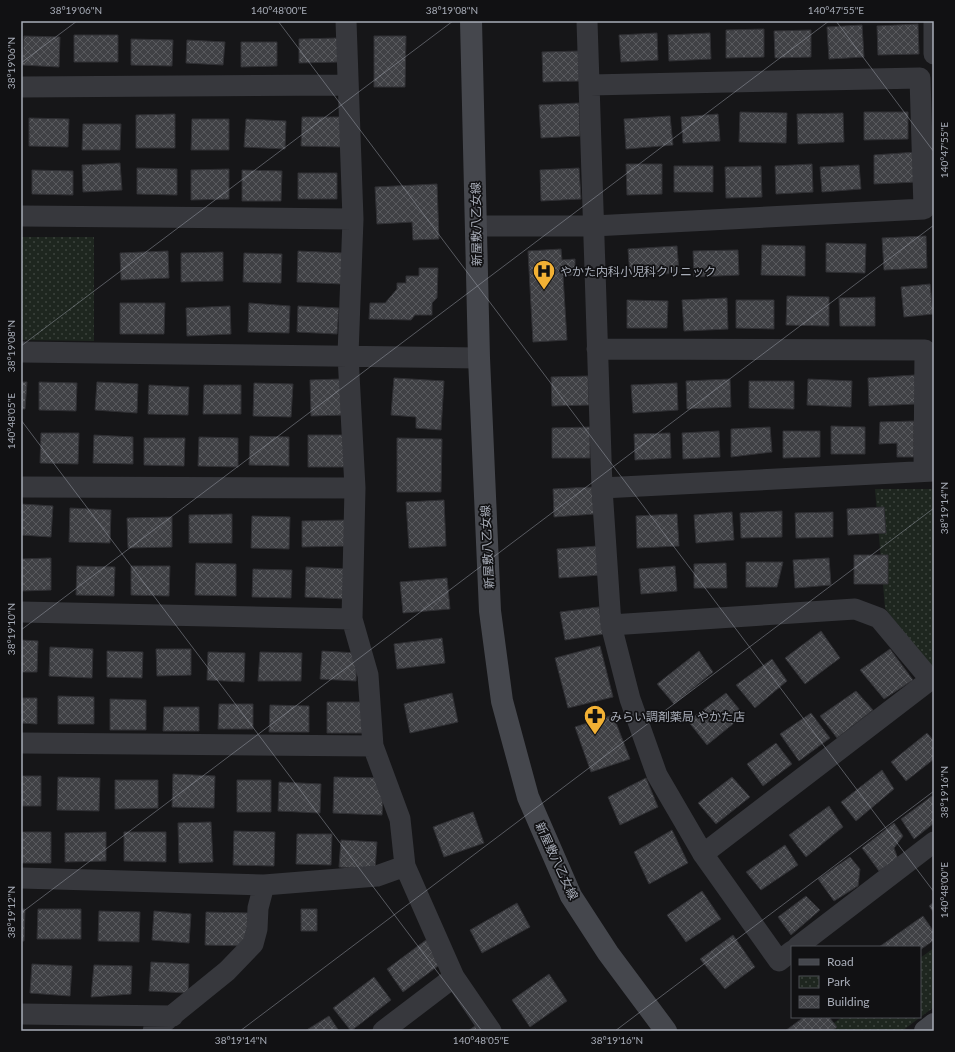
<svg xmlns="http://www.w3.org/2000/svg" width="955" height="1052" font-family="Lato,'Noto Sans JP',sans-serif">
<defs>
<pattern id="park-dots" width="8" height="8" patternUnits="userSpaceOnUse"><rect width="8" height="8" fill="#1e261f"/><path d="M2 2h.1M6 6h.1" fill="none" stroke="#3c433d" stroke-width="1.8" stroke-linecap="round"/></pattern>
<pattern id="building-cross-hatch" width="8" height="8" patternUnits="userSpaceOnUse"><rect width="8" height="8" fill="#404145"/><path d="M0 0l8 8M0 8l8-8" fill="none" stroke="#595a5e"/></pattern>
</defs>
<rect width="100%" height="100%" fill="#161618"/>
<path fill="url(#park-dots)" d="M21 237H94V341L21 340Z
M875 489H934V664L929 668 885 608Z
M934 948V1007L902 1031H823L842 1017H920V958Z"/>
<path fill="url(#building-cross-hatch)" stroke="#303034" d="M918 24 919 54 878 55 877 26Z
M862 25 864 57 829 59 827 27Z
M764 29V57L726 58V30Z
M811 30V57L775 58 774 31Z
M657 33 658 60 621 62 619 35Z
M710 33 711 59 669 61 668 35Z
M74 35H118V62H74Z
M24 36 60 37 59 67 22 65Z
M374 36H406L405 87H374Z
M338 38V62L299 63V39Z
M131 39 173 40 172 66 131 65Z
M187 40 225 42 223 65 186 63Z
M241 42H277V66L241 67Z
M579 51 580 81 543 82 542 52Z
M579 103 580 136 541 138 539 105Z
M740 112 787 113 786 143 739 142Z
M864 112H908V139L864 140Z
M843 113 844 142 798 144 797 114Z
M175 114V148H136V115Z
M718 114 720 141 683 143 681 117Z
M670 116 673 145 626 149 624 119Z
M302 117H343L342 147 301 146Z
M29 118 69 119 68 147 29 146Z
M192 119H229V150H191Z
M246 119 286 121 285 149 244 147Z
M83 124H121L120 150H82Z
M917 152 916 182 874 184V155Z
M120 163 122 190 83 192 82 165Z
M626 164H662V194L627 195Z
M812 164 813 192 776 194 775 166Z
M859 165 861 189 822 192 820 167Z
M674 166H713V192H674Z
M761 166 762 197 726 198 725 167Z
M137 168 177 169V195L137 194Z
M579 168 581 199 541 201 540 170Z
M229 169V199L191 200V170Z
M32 170 73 171V195L32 194Z
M242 170 282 171 281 201H242Z
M298 173H337V199H298Z
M437 184 439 239 413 240 412 222 377 224 375 187Z
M926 236 927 268 884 270 882 238Z
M826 243 866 244 865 273 826 272Z
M762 245 805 246V276L761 275Z
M677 246 679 273 630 276 628 249Z
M561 249 562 260 575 259V275L563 276 567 340 533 342 528 251Z
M738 250 739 275 694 277 693 251Z
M168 251 169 278 121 280 120 253Z
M298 251 343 253 342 284 297 282Z
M223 252V281L181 282V253Z
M244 253 282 254 281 283 243 282Z
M419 268H438L437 298 432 303V315H415L411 320 369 319 370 303H385L397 289V283H406V276H419Z
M930 284 933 314 904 317 901 287Z
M787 296 829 297V326L786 325Z
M875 297V326H840L839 298Z
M727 298 728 329 684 331 682 300Z
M627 300 668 301 667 328H627Z
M736 300H774V329L736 328Z
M120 303H165L164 334H120Z
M249 303 290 306 289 333 248 332Z
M230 306 231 334 187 336 186 308Z
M298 306 339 308 337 334 297 332Z
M915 375 916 404 869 406 868 378Z
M588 376 589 405 552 406 551 377Z
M394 378 444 381 441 430 416 428V417L391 415Z
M342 379 343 415 311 416 310 380Z
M730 379 731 407 687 409 686 381Z
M808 379 852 381 851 407 807 405Z
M749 381H794V409L749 408Z
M21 382H27L25 409H21Z
M39 382 77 383 76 411 39 410Z
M97 382 138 384 137 413 95 410Z
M254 383 293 384 291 417 253 416Z
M677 383 678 410 633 413 631 385Z
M149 385 189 387 188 415 148 414Z
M204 385H241V414H203Z
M914 421V457H897V443L879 444 880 422Z
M831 426 865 427V454H831Z
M590 427V458H552V428Z
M770 427 772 452 731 457V429Z
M719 431 720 457 683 459 682 433Z
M783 431H820V457L783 458Z
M41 433H79L78 464 40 463Z
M670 433 671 458 635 460 634 434Z
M94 435 133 437V464L93 463Z
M308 435H345V467H308Z
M250 436 289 437V466L249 465Z
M199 437 238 438V467L198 466Z
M144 438H185L184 466 144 465Z
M397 438 442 439 441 492H397Z
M592 487 594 514 554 517 553 489Z
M444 500 446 546 409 548 406 502Z
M21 504 53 506 51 537 21 535Z
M884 507 886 533 848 535 847 509Z
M70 508 111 510 110 543 69 542Z
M782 511V537L741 538 740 513Z
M732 512 734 540 696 543 694 515Z
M833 512V537L796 538 795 513Z
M232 514V543H189V515Z
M677 514 679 546 637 548 636 516Z
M252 516 290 517 289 549 251 548Z
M172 517V547L128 548 127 518Z
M347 520V546L302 547V521Z
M598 546 601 575 559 578 557 549Z
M854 555H888V584H854Z
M51 558V590L21 591V559Z
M829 558 831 585 795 588 793 560Z
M746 562H783L777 587H746Z
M196 563 236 564V596L195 595Z
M726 563 727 588H694V564Z
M77 566 115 567 114 596 76 595Z
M131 566H170L169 596 131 595Z
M675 566 677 591 641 594 639 569Z
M306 567 348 569 346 599 305 597Z
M253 569 292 570 291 598 252 597Z
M447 578 450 609 403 613 400 582Z
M599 607 603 634 565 640 560 612Z
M821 631 840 658 805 684 785 658Z
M442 638 445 663 397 669 394 644Z
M21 640 38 641 37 672H21Z
M600 646 613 697 568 708 555 658Z
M50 647 93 649 92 678 49 676Z
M156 649H191V675L157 676Z
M890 649 913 680 884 699 860 670Z
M107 651 143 652 142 678 107 677Z
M322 651 357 653 356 681 320 679Z
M699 651 713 672 674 704 657 684Z
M208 652 245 653 244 682 207 680Z
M260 652 302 653 301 681H258Z
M772 659 787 681 755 708 736 685Z
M856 691 873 710 837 738 820 716Z
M452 693 458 722 410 733 404 704Z
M726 693 744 715 707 745 688 721Z
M58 696 94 697V724H58Z
M21 698H37V724L21 723Z
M110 699 146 700V730H110Z
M327 702H363V733H327Z
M219 704H253V729H218Z
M270 705 309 706V732H269Z
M164 707H199V731H163Z
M811 713 830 738 799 761 780 734Z
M613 715 630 759 591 772 575 727Z
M927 733 934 741V759L906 781 891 762Z
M776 743 792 764 763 786 747 764Z
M882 770 894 789 856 821 841 802Z
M173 774 215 776 214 808 172 807Z
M21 776H41V806H21Z
M58 777 100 778 99 811 57 810Z
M334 777 384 778 382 815 333 813Z
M732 777 750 797 716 824 698 803Z
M646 778 658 807 620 825 608 797Z
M115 780H158V808L115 809Z
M237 780H271V812H237Z
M279 782 321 784 320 813 278 811Z
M932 796 934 798V823L914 839 901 819Z
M829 806 843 827 806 857 789 835Z
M473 812 484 843 444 857 433 827Z
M211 822 213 862 179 863 178 823Z
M894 823 903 836 894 848 898 859 879 871 862 848Z
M672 830 688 863 649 884 634 852Z
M234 831 275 832 274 866 233 865Z
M21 832H51V863H21Z
M106 832V861L65 862V833Z
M124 832H166V862L124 861Z
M297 834H332L331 865 296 864Z
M341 840 377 842 375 870 339 867Z
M785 845 798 865 761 890 746 872Z
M850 857 860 869 858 886 834 901 818 879Z
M702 891 721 919 686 942 667 915Z
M806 896 820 910 791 935 778 917Z
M934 902V913L929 906Z
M517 903 530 927 482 953 470 930Z
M21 909H25L24 941H21Z
M38 909H81V939H37Z
M301 909H317V931H301Z
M99 911 140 912 139 942 98 941Z
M154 911 191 914 189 943 152 940Z
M206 912 249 913 248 946 205 945Z
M923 916 934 932V940L920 950V947H879Z
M733 935 755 967 725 989 700 959Z
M426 940 442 963 403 992 387 969Z
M151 962 189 964 188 993 149 991Z
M32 964 72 966 70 996 30 993Z
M94 965 132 966 131 994 91 997Z
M549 974 567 1001 530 1027 512 1000Z
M374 977 391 1000 351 1031 333 1008Z
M329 1016 339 1031H305Z
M804 1017H829L837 1027 832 1031H785Z
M475 1026 478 1031H468Z"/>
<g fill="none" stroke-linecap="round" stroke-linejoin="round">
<path stroke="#37383d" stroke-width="21" d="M346 21 353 219 348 355 355 488 352 619 368 675 373 746 400 819 405 866 454 977 491 1031
M587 21 602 488 611 625 630 699 657 775 703 854 779 961 792 951
M934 21V54
M21 87 348 85
M21 216 353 219
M477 226H593L924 209 920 78 590 85
M597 349 925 350 924 470
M21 352 479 358
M21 487 355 488
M602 488 934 471
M21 612 352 619
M611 625 855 609 879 618 930 679
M21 743 373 746
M703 854 934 677
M21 878 264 885 377 876 405 866
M797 947 934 842
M21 1014 173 1016
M153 1031 227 971 253 944 257 929 258 908 264 885
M383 1031 454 977"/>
<path stroke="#45474d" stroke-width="22" d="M471 21 479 358 490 611 502 701 528 797 571 896 608 953 666 1031
M925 1031 934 1024"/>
</g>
<path fill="none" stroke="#a8adb8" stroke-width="1" stroke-opacity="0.45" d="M278 21 934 892M836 21 934 152M21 63 77 21M21 346 453 21M21 420 482 1031M21 630 829 21M21 913 934 225M240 1031 934 508M615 1031 934 791"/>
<defs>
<g id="hospital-pin" transform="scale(1.15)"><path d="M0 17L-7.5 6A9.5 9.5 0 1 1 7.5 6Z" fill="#f2b134" stroke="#111113"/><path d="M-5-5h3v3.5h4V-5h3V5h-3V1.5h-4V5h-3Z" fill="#111"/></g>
<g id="pharmacy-pin" transform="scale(1.15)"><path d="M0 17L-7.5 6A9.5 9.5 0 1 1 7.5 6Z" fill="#f2b134" stroke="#111113"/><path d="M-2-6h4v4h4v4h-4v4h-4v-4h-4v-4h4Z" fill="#111"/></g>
</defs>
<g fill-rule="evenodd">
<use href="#hospital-pin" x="544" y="271"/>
<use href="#pharmacy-pin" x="595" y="716"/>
</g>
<g text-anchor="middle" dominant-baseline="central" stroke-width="3.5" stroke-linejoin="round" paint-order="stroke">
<g font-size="12" fill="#a8adb8" stroke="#111113">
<text transform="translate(476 224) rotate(-91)">新屋敷八乙女線</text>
<text transform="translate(487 547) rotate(-93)">新屋敷八乙女線</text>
<text transform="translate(557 861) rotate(65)">新屋敷八乙女線</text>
</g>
<g font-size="12" fill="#a8adb8" stroke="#111113" text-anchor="start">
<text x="560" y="271">やかた内科小児科クリニック</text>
<text x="610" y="716">みらい調剤薬局 やかた店</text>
</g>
</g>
<rect width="955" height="1052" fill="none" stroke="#111113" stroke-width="44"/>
<rect x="791" y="946" width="130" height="72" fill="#111113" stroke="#4d4f55"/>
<rect x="799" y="959" width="20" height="6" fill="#45474d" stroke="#4d4f55"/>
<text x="827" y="966" font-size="12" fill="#a8adb8">Road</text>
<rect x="799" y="976" width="20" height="12" fill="url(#park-dots)" stroke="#4d4f55"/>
<text x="827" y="986" font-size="12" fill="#a8adb8">Park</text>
<rect x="799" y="996" width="20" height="12" fill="url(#building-cross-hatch)" stroke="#4d4f55"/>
<text x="827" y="1006" font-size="12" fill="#a8adb8">Building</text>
<rect x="22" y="22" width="911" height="1008" fill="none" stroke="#a8adb8" stroke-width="1.5"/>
<g font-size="10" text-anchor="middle" fill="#a8adb8">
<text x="76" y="14">38°19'06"N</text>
<text x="279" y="14">140°48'00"E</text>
<text x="452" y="14">38°19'08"N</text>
<text x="836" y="14">140°47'55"E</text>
<text transform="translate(11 63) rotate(-90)" y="4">38°19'06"N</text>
<text transform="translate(944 150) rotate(-90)" y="4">140°47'55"E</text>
<text transform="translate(11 346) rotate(-90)" y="4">38°19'08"N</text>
<text transform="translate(11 421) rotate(-90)" y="4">140°48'05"E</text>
<text transform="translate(944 508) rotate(-90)" y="4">38°19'14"N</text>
<text transform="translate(11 629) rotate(-90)" y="4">38°19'10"N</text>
<text transform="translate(944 792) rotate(-90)" y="4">38°19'16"N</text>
<text transform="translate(944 890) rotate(-90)" y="4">140°48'00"E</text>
<text transform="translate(11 912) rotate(-90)" y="4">38°19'12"N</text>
<text x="241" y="1044">38°19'14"N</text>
<text x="481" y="1044">140°48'05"E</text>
<text x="617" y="1044">38°19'16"N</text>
</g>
</svg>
